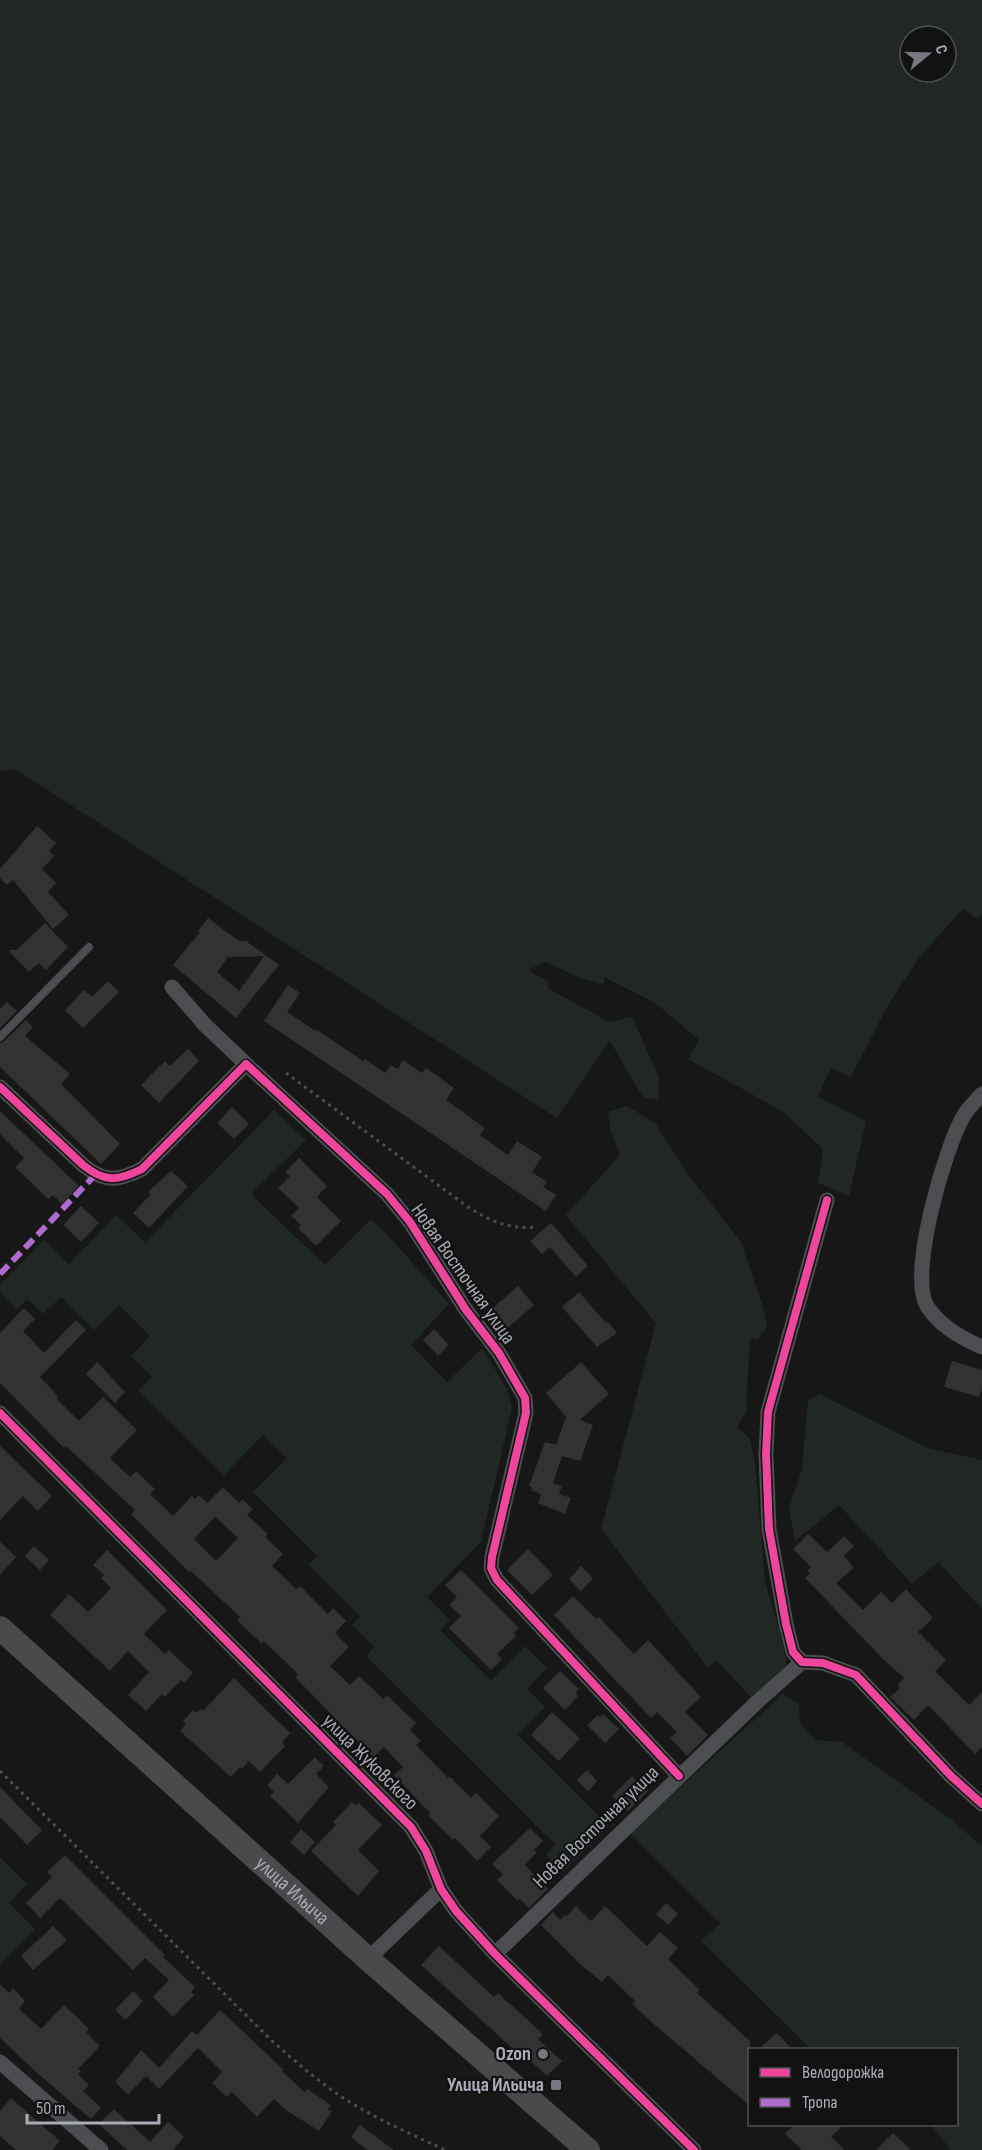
<svg xmlns="http://www.w3.org/2000/svg" width="982" height="2150" font-family="'Sofia Sans Condensed',sans-serif">
<rect width="100%" height="100%" fill="#171718"/>
<path fill="#212723" fill-rule="evenodd" d="M0 0H982V914L977 919 963 909 921 955 888 1005 851 1077 831 1068 818 1097 866 1121 849 1196 818 1183 823 1149 782 1111 688 1059 699 1040 654 1002 604 977V984L581 978 545 962 528 970 548 981V988L609 1022 632 1017 659 1077V1099L645 1098C630 1081 623 1059 609 1041L557 1118 15 769 0 771ZM910 36H946V72H910Z
M627 1106 655 1123 687 1173 741 1242 763 1307 767 1327 757 1340 750 1338 746 1412 737 1427 750 1439 755 1463 765 1581 781 1637 787 1665 751 1697 716 1660 708 1668 601 1529 656 1323 566 1215 620 1155 611 1132 608 1112Z
M274 1110 306 1140 251 1194 325 1265 371 1219 386 1233 449 1304 411 1345 447 1382 482 1348 507 1389 512 1408 481 1542 427 1597 450 1620 440 1630 491 1680 525 1646 547 1668 527 1689 545 1707 518 1735 609 1826 563 1872 546 1855 555 1844 366 1656 374 1647 352 1625 360 1616 309 1565 317 1556 253 1492 287 1458 263 1435 224 1475 138 1390 152 1377 131 1356 150 1336 119 1305 94 1330 61 1297 43 1314 27 1299 17 1309 0 1292V1285L44 1240 69 1264 116 1215 145 1242Z
M819 1394 927 1448 982 1460V1609L938 1562 912 1584 839 1505 795 1541 789 1508 802 1469 808 1400Z
M783 1694 799 1704 800 1724 815 1740 842 1742 948 1817 982 1846V2150H951L931 2125 956 2124V2050L811 2049 701 1941 720 1923 630 1833Z
M0 1857 27 1884 9 1903 35 1929 0 1964Z"/>
<path fill="#323233" fill-rule="evenodd" d="M37 826 56 843 49 851 54 856 42 869 56 883 48 892 69 915 53 929 13 880 7 885 0 878V869Z
M208 918 239 941H246L279 965 236 1018 173 965 200 932 198 931ZM264 956 239 991 217 972 228 957Z
M45 923 68 947 46 970 39 963 29 972 8 950H17Z
M108 981 119 992 83 1028 65 1010 84 990 92 997Z
M288 985 300 993 287 1012 316 1031 317 1030 363 1061 365 1059 385 1073 391 1065 398 1069 403 1060 422 1073 426 1068 454 1088 446 1100 485 1128 480 1135 508 1155 517 1141 542 1157 532 1172 547 1182 543 1187 556 1195 546 1211 264 1021Z
M7 1002 17 1011 0 1028V1009Z
M26 1020 33 1027 25 1036 70 1074 61 1084 120 1144 101 1164 0 1067V1043L4 1041Z
M188 1049 199 1061 159 1103 141 1085 165 1061 170 1066Z
M232 1107 249 1124 234 1139 217 1123Z
M0 1111 79 1186 62 1204 53 1195 48 1199 15 1167 24 1158 0 1134Z
M299 1158 327 1186 317 1197 341 1221 316 1246 298 1228 301 1225 291 1216 299 1208 278 1188 290 1176 285 1172Z
M171 1171 188 1186 149 1228 133 1213 151 1194 148 1192Z
M81 1206 99 1223 81 1242 63 1225Z
M551 1223 588 1266 576 1277 550 1247 542 1254 530 1241Z
M518 1286 534 1305 508 1328 492 1309Z
M579 1292 606 1323 608 1322 617 1333 597 1347 562 1307Z
M24 1308 35 1319 23 1331 44 1353 76 1320 86 1330 40 1377 58 1396 56 1398 79 1421 103 1397 137 1430 110 1458 130 1477 136 1471 155 1489 150 1494 173 1516 192 1496 195 1499 199 1495 207 1503 223 1487 239 1503 242 1499 253 1509 247 1515 268 1534 265 1537 283 1554 272 1566 296 1589 300 1586 328 1614 333 1608 346 1621 335 1633 349 1647 330 1666 350 1685 359 1676 383 1699 387 1695 416 1723 410 1730 421 1741 416 1745 448 1778 450 1777 471 1798 476 1793 499 1816 480 1836 491 1847 477 1861 455 1838 453 1840 428 1815 430 1813 394 1775 403 1767 384 1747 373 1757 295 1677 298 1674 264 1641 262 1644 237 1620 240 1617 191 1571 189 1572 131 1514 135 1510 66 1446 64 1448 0 1383V1333ZM215 1517 238 1538 216 1561 194 1539Z
M434 1329 449 1345 438 1356 423 1340Z
M952 1361 982 1370V1387L979 1397 944 1387Z
M97 1362 125 1392 115 1403 86 1374Z
M581 1362 609 1394 580 1420 593 1425 580 1461 562 1456 553 1483 562 1486 559 1494 571 1498 565 1514 538 1503 541 1494 531 1490 533 1488 529 1486 545 1442 556 1445 566 1417 546 1393Z
M0 1446 52 1496 38 1511 23 1496 0 1520Z
M808 1534 827 1552 844 1536 854 1546 844 1556 854 1568 836 1583 863 1610 881 1592 892 1603 906 1589 933 1618 918 1632 946 1660 935 1671 969 1705 982 1692V1747L975 1754 928 1705 914 1720 890 1697 900 1688 898 1685 904 1678 885 1661 805 1578 810 1573 807 1570 811 1567 793 1549Z
M0 1542 16 1557 0 1575Z
M34 1546 49 1560 40 1570 25 1556Z
M528 1549 553 1575 532 1595 507 1570Z
M107 1550 167 1610 144 1634 165 1654 169 1650 193 1673 184 1683 181 1680 165 1697 162 1694 146 1711 128 1695 149 1672 128 1651 110 1671 50 1615 69 1594 88 1612 111 1588 101 1578 104 1575 93 1565Z
M581 1566 593 1578 581 1591 569 1579Z
M461 1570 519 1628 513 1633 516 1636 497 1654 502 1659 491 1670 449 1628 461 1616 449 1605 457 1597 445 1585Z
M573 1596 596 1619 599 1617 634 1654 648 1640 701 1697 685 1712 708 1735 687 1756 670 1738 677 1732 657 1712 651 1718 554 1615Z
M560 1671 579 1689 576 1693 578 1696 565 1710 543 1688Z
M234 1678 290 1733 282 1742 285 1746 260 1772 249 1761 242 1769 240 1767 231 1777 180 1731 186 1724 183 1721 193 1710 196 1713 201 1709 203 1711Z
M552 1712 580 1738 559 1761 531 1735Z
M603 1714 619 1729 605 1743 587 1725 598 1715 600 1717Z
M315 1757 324 1766 316 1774 329 1787 298 1823 270 1796 274 1792 267 1785 277 1774 288 1784Z
M587 1770 597 1781 588 1791 577 1780Z
M632 1776 648 1791 628 1811 612 1796Z
M0 1787 42 1830 27 1845 0 1817Z
M352 1802 356 1805 359 1803 382 1825 358 1850 379 1871 358 1896 311 1851 336 1825 333 1822Z
M530 1828 543 1841 534 1850 537 1852 525 1865 548 1889 529 1908 520 1899 518 1901 497 1880 503 1874 492 1864Z
M301 1829 315 1842 304 1855 290 1842Z
M65 1855 165 1955 163 1957 195 1987 191 1992 194 1995 173 2017 153 1997 169 1980 145 1958 133 1970 60 1898 40 1918 26 1903 52 1877 47 1872Z
M666 1903 678 1914 668 1925 656 1914Z
M576 1906 591 1921 605 1906 647 1946 660 1932 678 1948 668 1959 700 1990 697 1993 750 2041V2106L655 2025 632 2004 635 2001 608 1975 602 1982 581 1965 541 1925 553 1912 560 1920 565 1915 567 1916Z
M53 1926 67 1940 33 1970 21 1956Z
M439 1946 494 1997 498 1993 543 2034 538 2039 562 2061 547 2076 524 2055 522 2057 421 1965Z
M0 1984 9 1993 13 1988 25 2001 19 2009 41 2029 64 2005 89 2029 86 2032 100 2046 78 2069 81 2071 78 2074 89 2085 83 2091 101 2108 91 2119 37 2073 0 2038Z
M133 1991 143 2001 126 2020 115 2010Z
M220 2010 284 2070 282 2071 305 2093 307 2089 331 2105 328 2109 332 2111 319 2131 286 2110 274 2099 257 2117 232 2092 227 2097 212 2083 222 2072 198 2048 159 2089 146 2076 128 2094 115 2082 141 2050 159 2068 192 2031 197 2035Z
M777 2033 792 2049H759L771 2038Z
M11 2098 60 2141 52 2150H16L0 2136V2111Z
M114 2109 150 2142 168 2122 184 2137 173 2150H127L99 2124Z
M794 2124H844L831 2137 845 2150H802L785 2134Z
M360 2125 372 2134 394 2150H367L351 2137Z
M893 2133 911 2150H876Z"/>
<g fill="none" stroke-linecap="round" stroke-linejoin="round">
<path stroke="#4d4e51" stroke-width="3" stroke-dasharray="3 4.5" stroke-linecap="butt" d="M286 1073 468 1207C490 1221 510 1230 537 1227
M0 1771 271 2040C291 2058 311 2075 333 2091 367 2115 407 2132 445 2150"/>
<path stroke="#4c4d50" stroke-width="8" d="M0 1037 89 947"/>
<path stroke="#4c4d50" stroke-width="15" d="M172 987 205 1025 246 1064
M0 1087 83 1165C105 1183 118 1181 142 1169L246 1064 387 1194 410 1222 466 1310 499 1353 525 1398 526 1413 492 1557 491 1568 497 1580 679 1776
M982 1094C976 1101 968 1108 964 1115 945 1147 908 1274 927 1306 939 1325 963 1339 982 1347
M827 1200 768 1412 766 1454 769 1529 786 1624 793 1652 802 1662 823 1663 856 1675 951 1776 982 1804
M0 1413 411 1827 426 1851 441 1889 456 1911 495 1954 694 2150
M495 1954 757 1702 802 1662
M368 1959 441 1889
M0 2062 101 2150"/>
<path stroke="#4a4a4c" stroke-width="24" id="s1" d="M0 1628 368 1959 588 2150"/>
<path stroke="#b06ccc" stroke-width="6" stroke-dasharray="12 6" stroke-linecap="butt" d="M0 1274 95 1175"/>
<g stroke="#121213" stroke-width="11">
<path id="cycleway" d="M0 1087 83 1165C105 1183 118 1181 142 1169L246 1064 387 1194 410 1222 466 1310 499 1353 525 1398 526 1413 492 1557 491 1568 497 1580 679 1776
M827 1200 768 1412 766 1454 769 1529 786 1624 793 1652 802 1662 823 1663 856 1675 951 1776 982 1804
M0 1413 411 1827 426 1851 441 1889 456 1911 495 1954 694 2150"/>
</g>
<use href="#cycleway" stroke="#ed469a" stroke-width="8"/>
</g>
<g fill="#77787f" stroke="#121213" stroke-width="2">
<circle cx="543" cy="2054" r="6"/>
<rect x="550" y="2079" width="12" height="12" rx="3"/>
</g>
<g text-anchor="middle" dominant-baseline="central" stroke-width="4.5" stroke-linejoin="round" paint-order="stroke">
<g font-size="20" fill="#aaadb7" stroke="#121213">
<text transform="translate(463 1274) rotate(55)">Новая Восточная улица</text>
<text transform="translate(370 1762) rotate(45)">улица Жуковского</text>
<text transform="translate(596 1827) rotate(-44)">Новая Восточная улица</text>
<text stroke="none"><textPath href="#s1" startOffset="393">улица Ильича</textPath></text>
</g>
<g font-size="20" font-weight="bold" fill="#aaadb7" stroke="#121213" text-anchor="end">
<text x="531" y="2054">Ozon</text>
<text x="544" y="2085">Улица Ильича</text>
</g>
</g>
<rect x="748" y="2048" width="210" height="78" fill="#121213" stroke="#4f5055" stroke-width="1.5"/>
<rect x="760" y="2068" width="30" height="9" fill="#ed469a" stroke="#4f5055" stroke-width="1.5"/>
<text x="802" y="2078" font-size="18" fill="#aaadb7">Велодорожка</text>
<rect x="760" y="2098" width="30" height="9" fill="#b06ccc" stroke="#4f5055" stroke-width="1.5"/>
<text x="802" y="2108" font-size="18" fill="#aaadb7">Тропа</text>
<g transform="translate(928 54) rotate(71)"><circle r="28" fill="#121213" stroke="#4f5055" stroke-width="1.5"/>
<path d="M0-4.5L10 22L0 15L-10 22Z" fill="#77787f"/>
<text y="-9" font-size="16" font-weight="bold" text-anchor="middle" fill="#aaadb7">С</text>
</g>
<path d="M27 2114v9h132v-9" fill="none" stroke="#aaadb7" stroke-width="3"/>
<text x="36" y="2114" font-size="18" fill="#aaadb7" stroke="#121213" stroke-width="4.5" paint-order="stroke">50 m</text>
</svg>
